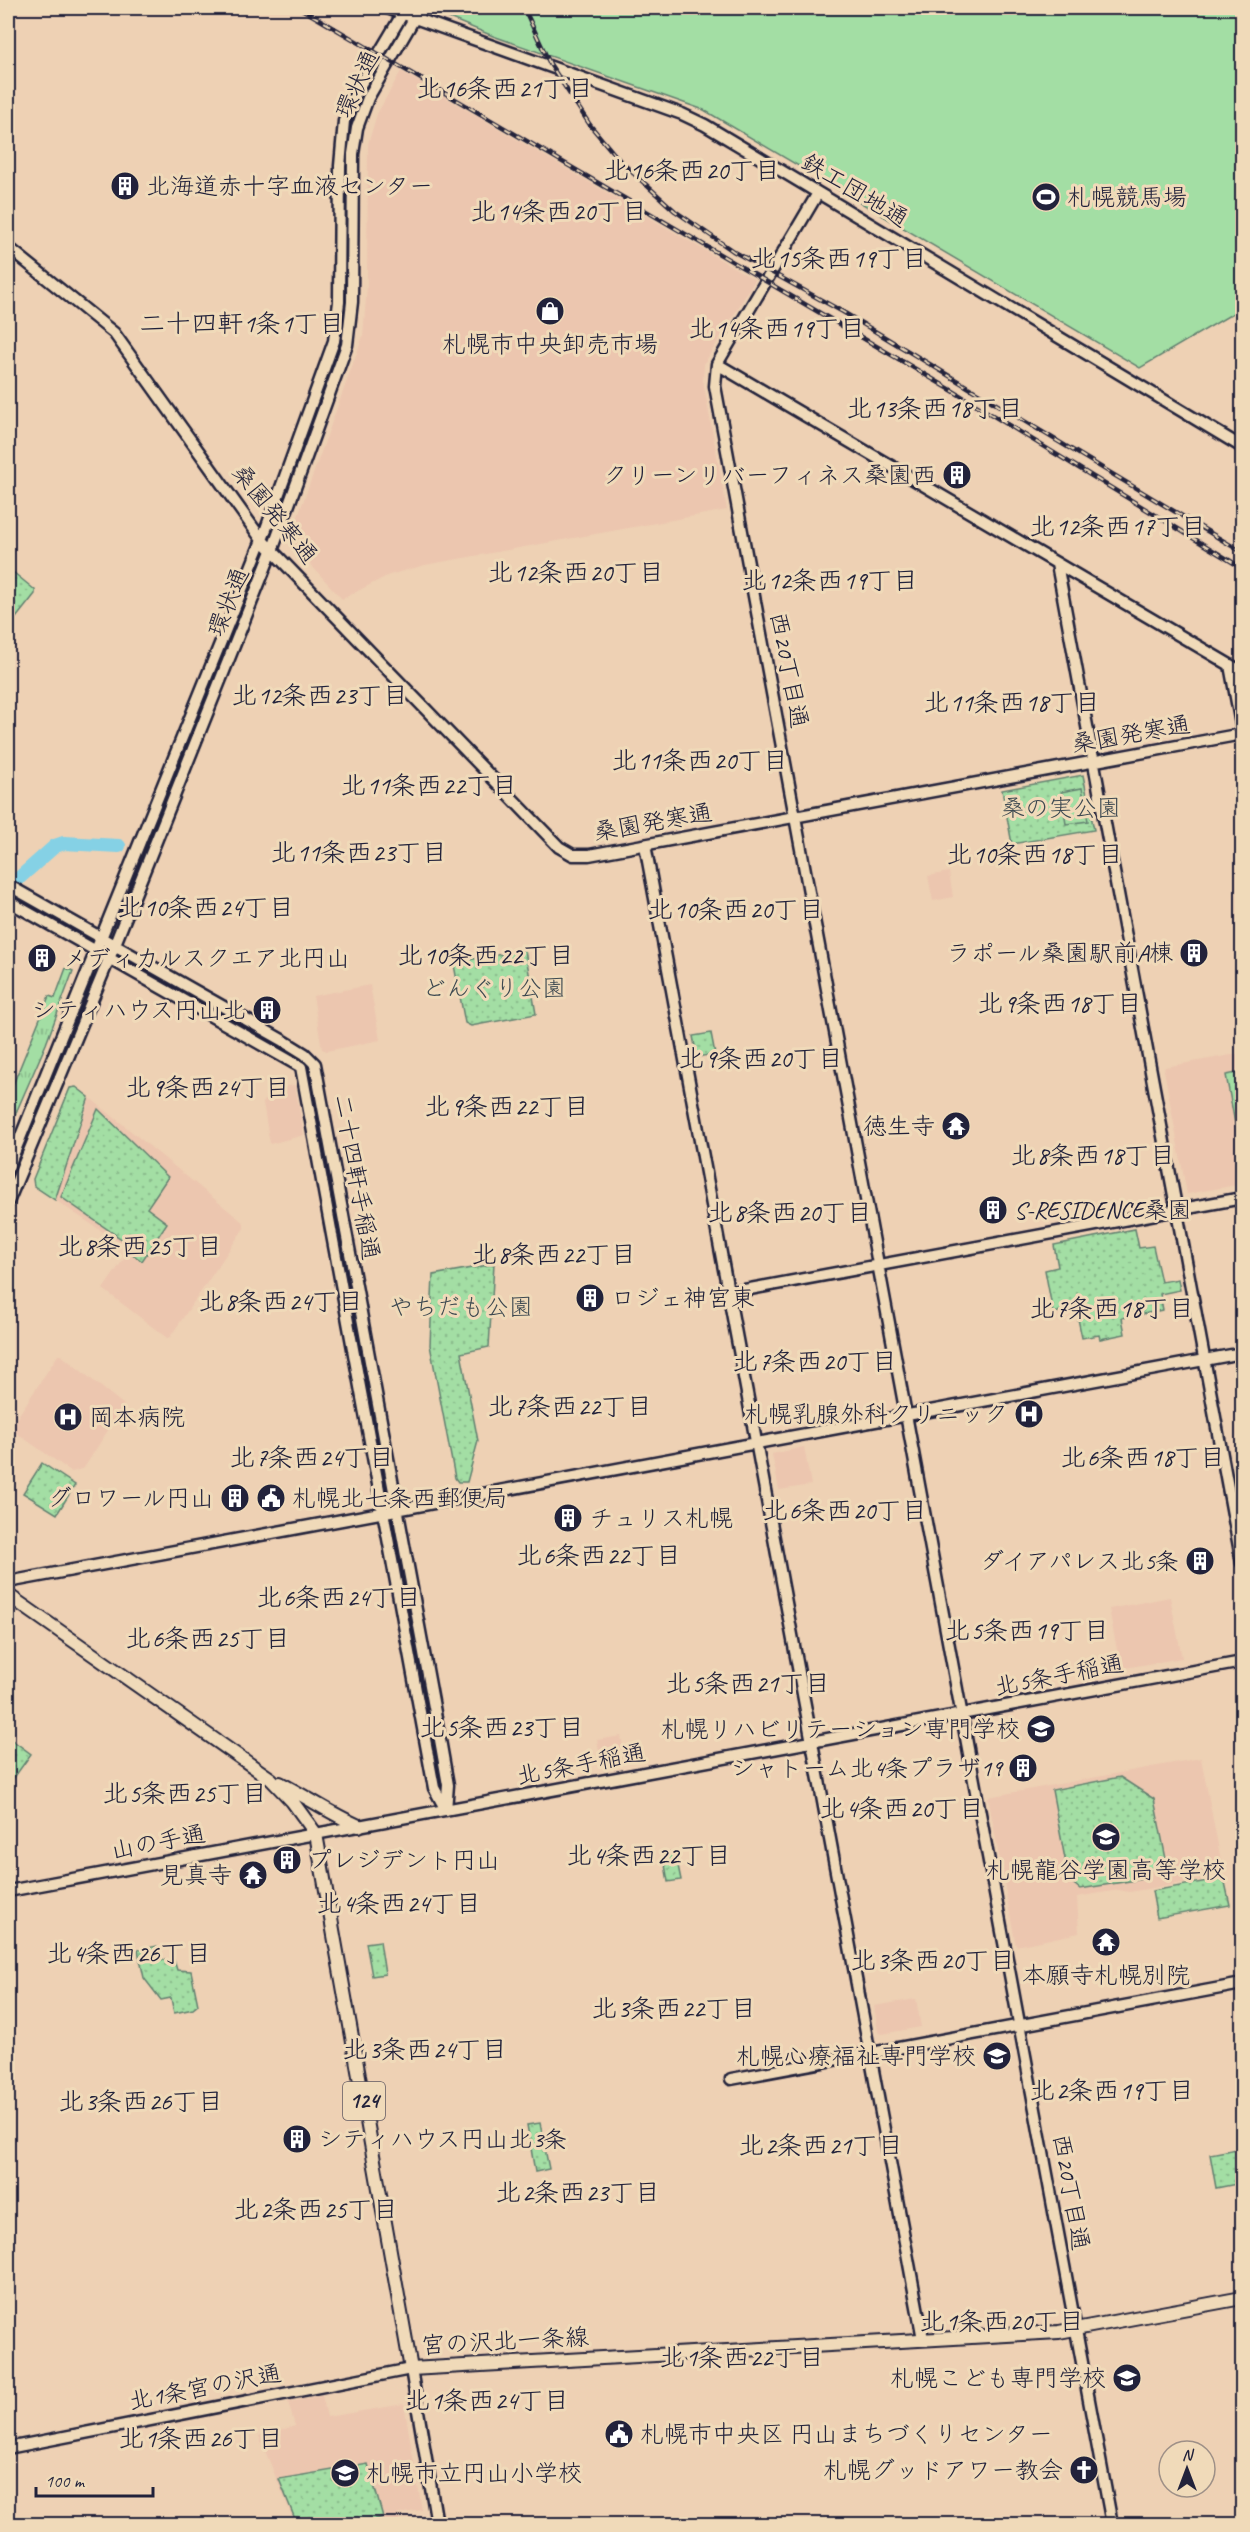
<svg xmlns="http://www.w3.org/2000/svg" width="1250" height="2532" font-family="Caveat,'Klee One',sans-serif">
<defs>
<pattern id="grass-tufts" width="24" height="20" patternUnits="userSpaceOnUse" patternTransform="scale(1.5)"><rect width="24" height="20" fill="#a3dea4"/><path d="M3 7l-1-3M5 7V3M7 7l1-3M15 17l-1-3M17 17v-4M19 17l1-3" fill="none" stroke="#8cbe8e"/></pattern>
<pattern id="park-dots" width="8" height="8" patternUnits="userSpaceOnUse" patternTransform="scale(1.5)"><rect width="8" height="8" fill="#a3dea4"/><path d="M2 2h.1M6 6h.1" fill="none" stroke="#8cbe8e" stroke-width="1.8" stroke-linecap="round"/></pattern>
</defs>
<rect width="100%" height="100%" fill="#eed1b4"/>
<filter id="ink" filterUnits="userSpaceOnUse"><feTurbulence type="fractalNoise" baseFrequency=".0167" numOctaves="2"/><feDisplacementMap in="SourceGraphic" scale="12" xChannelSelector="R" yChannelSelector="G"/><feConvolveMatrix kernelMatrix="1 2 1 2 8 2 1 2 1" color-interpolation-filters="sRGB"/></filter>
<g filter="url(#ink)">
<path fill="#ecc6af" d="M401 71 755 280 704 364 703 381 727 510 425 565 389 575 342 599 289 541 363 336 367 286 368 144 377 114Z
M949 872 953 897 933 901 928 876Z
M370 985 380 1040 327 1051 322 1049 313 996Z
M1242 1053V1184L1187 1194 1164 1070 1165 1067Z
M295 1085 304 1135 270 1144 263 1103 274 1089Z
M89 1097 244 1223V1228L170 1337 167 1338 103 1289 130 1250 55 1200Z
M58 1355H61L124 1405 84 1468 72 1472 12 1430 11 1427Z
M804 1447 811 1485 779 1490 772 1454Z
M1170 1597 1182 1658 1125 1668 1120 1665 1109 1609Z
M621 1736 626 1761 602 1765 597 1740Z
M1201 1758 1224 1876 1129 1892 1119 1890 1077 1897 1079 1933 1016 1946 988 1797Z
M916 1999 921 2027 882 2034 878 2032 874 2006Z
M322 2395 327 2417 404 2404 422 2510 398 2514 401 2524H295L259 2436 295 2426 288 2402Z"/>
<path fill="url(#grass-tufts)" stroke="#628070" stroke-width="1.5" d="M66 968 73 971 46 1044 8 1131V1097L49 996 55 998Z"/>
<path fill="url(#park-dots)" stroke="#628070" stroke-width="1.5" d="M8 568 35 590V594L8 628Z
M1083 775 1094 830 1012 844 1002 790Z
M525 950 536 1014 471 1026 465 1023 454 965 456 962Z
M711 1033 715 1054 697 1057 693 1036Z
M76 1087 89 1097 55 1200 34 1186 33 1179 70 1088Z
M98 1109 168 1177 147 1208 167 1223 142 1261 131 1253 130 1245 61 1197Z
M1135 1229 1139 1248 1153 1246 1161 1282 1178 1279 1180 1290 1160 1294 1163 1310 1122 1318 1125 1334 1100 1339 1099 1335 1082 1338 1076 1309 1053 1313 1045 1270 1058 1267 1054 1245Z
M494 1264 489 1347 461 1353 478 1441 467 1482H458L455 1478 430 1345 433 1275Z
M42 1463 75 1485 57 1514 23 1493Z
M8 1737 31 1754 8 1786Z
M1120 1777 1154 1799 1167 1864 1142 1871V1879L1080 1889 1069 1880 1052 1790Z
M675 1851 681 1880 668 1882 663 1853Z
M1224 1878 1230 1905 1157 1918 1152 1891Z
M380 1941 385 1974 372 1976 366 1943Z
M157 1946 163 1960H174L177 1970 191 1971 198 2005 193 2009 174 2013 171 1998 161 2000 144 1978 138 1950Z
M540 2123 549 2169 535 2172 527 2125Z
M1242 2148V2183L1216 2188 1210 2154Z
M368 2464 383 2517 360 2524H297L279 2479Z"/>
<path fill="#a3dea4" stroke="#628070" stroke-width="1.5" d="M450 8H1242V308L1140 368 704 110 493 36 439 14Z
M1082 788 1088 821 1066 824 1061 792Z
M1242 1072V1161L1226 1075Z"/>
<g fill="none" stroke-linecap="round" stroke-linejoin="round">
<path stroke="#85d1e5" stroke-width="14" d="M19 878 55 846 64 843 119 846"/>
<g stroke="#22223b" stroke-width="15">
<path id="secondary" d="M387 8 682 114 705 125 1242 447
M818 193 717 364 715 386 1112 2524
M8 247 114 333 262 540 559 847 573 855H589L1242 734
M717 364 1242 672
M1057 564 1242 1563
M1230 665 1242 730
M645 845 923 2339
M8 885 284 1041 305 1054 315 1064 439 1734 448 1785 446 1810
M8 901 301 1067 434 1788 446 1810
M8 1168 262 540 334 341 339 302 340 166 344 121 356 92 406 8
M8 1202 109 959 272 551 347 345 352 302 353 154 357 128 368 98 415 17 425 8
M728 1293 1242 1198
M8 1582 1242 1353
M8 1891 1242 1662
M731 2079 1242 1984
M8 2448 411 2369 437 2524"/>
</g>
<g stroke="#22223b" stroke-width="16">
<path id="primary" d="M8 1595 271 1779 292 1801 316 1834 411 2369 1059 2332 1242 2298
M280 1783C307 1797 331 1814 359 1826"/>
</g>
<use href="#secondary" stroke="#f0dab9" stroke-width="10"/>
<use href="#primary" stroke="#f0dab9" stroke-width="12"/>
<g stroke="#22223b" stroke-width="4.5">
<path id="rail" d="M300 8 953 391 1242 568
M524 8 550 64 590 125 620 161 675 211 733 251 843 312 1242 552"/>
</g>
<use href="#rail" stroke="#f0dab9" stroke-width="2" stroke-dasharray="7" stroke-linecap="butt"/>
</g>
</g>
<defs>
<g id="building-disc" transform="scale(1.5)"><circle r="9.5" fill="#22223b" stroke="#f0dab9"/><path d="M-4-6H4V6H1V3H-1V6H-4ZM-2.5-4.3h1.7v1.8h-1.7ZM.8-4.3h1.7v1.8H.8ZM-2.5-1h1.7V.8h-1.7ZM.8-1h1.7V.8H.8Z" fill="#fff"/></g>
<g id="stadium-disc" transform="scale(1.5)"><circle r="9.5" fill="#22223b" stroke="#f0dab9"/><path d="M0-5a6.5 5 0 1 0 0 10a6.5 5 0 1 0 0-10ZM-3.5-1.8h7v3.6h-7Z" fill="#fff"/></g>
<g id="shop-disc" transform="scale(1.5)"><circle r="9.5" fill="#22223b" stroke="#f0dab9"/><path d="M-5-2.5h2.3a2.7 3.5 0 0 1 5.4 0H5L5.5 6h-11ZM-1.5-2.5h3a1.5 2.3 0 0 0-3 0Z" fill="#fff"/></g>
<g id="temple-disc" transform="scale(1.5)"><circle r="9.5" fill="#22223b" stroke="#f0dab9"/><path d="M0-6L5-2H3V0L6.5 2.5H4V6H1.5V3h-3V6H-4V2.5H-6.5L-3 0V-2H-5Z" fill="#fff"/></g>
<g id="hospital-disc" transform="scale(1.5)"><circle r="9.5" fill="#22223b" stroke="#f0dab9"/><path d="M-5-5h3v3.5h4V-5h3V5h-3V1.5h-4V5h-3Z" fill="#fff"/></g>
<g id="civic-disc" transform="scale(1.5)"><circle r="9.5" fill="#22223b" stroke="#f0dab9"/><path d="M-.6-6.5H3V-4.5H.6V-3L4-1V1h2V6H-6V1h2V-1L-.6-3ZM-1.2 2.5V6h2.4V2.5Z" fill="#fff"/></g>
<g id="university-disc" transform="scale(1.5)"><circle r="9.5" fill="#22223b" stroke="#f0dab9"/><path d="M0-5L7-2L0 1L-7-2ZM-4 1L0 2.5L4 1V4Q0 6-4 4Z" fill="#fff"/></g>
<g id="school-disc" transform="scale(1.5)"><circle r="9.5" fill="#22223b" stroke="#f0dab9"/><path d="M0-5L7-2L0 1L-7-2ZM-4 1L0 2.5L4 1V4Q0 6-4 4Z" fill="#fff"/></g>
<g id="church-disc" transform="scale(1.5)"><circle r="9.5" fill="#22223b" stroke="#f0dab9"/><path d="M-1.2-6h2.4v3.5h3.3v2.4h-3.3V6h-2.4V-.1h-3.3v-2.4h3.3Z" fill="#fff"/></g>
</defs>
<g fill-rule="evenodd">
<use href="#building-disc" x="125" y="186"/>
<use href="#stadium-disc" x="1046" y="197"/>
<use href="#shop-disc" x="550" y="311"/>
<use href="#building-disc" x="957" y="475"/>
<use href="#building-disc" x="1194" y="953"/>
<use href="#building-disc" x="42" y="958"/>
<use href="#building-disc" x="267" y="1010"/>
<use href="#temple-disc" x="956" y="1126"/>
<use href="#building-disc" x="993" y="1210"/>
<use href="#building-disc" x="590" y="1298"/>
<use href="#hospital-disc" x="1029" y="1414"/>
<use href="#hospital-disc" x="68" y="1417"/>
<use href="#building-disc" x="235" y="1498"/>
<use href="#civic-disc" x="271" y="1498"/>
<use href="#building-disc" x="568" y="1518"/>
<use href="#building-disc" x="1200" y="1561"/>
<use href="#university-disc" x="1041" y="1729"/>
<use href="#building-disc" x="1023" y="1768"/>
<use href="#school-disc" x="1106" y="1837"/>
<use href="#building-disc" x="287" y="1860"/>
<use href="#temple-disc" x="253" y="1875"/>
<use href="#temple-disc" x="1106" y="1942"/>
<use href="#university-disc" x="997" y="2056"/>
<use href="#building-disc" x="297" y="2139"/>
<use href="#university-disc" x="1127" y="2378"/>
<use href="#civic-disc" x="619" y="2434"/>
<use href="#church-disc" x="1084" y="2470"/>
<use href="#school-disc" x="345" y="2473"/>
</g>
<g text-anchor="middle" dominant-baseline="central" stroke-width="6" stroke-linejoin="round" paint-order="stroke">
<rect fill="#f0dab9" stroke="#605961" stroke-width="1.5" x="343" y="2082" width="42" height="38" rx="4.5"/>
<g font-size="22" font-weight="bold" fill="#22223b">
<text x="364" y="2101">124</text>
</g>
<g font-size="24" fill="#22223b" stroke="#f0dab9">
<text transform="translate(357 84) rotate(-65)">環状通</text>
<text transform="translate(855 190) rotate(31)">鉄工団地通</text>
<text transform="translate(275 514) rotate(51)">桑園発寒通</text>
<text transform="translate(228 602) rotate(-68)">環状通</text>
<text transform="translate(789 670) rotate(79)">西20丁目通</text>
<text transform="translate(1131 734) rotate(-10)">桑園発寒通</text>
<text transform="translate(653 822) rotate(-10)">桑園発寒通</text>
<text transform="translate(357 1177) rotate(80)">二十四軒手稲通</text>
<text transform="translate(1059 1675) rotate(-11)">北5条手稲通</text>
<text transform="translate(581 1764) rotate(-11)">北5条手稲通</text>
<text transform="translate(158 1842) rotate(-11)">山の手通</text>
<text transform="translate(1071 2192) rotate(80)">西20丁目通</text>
<text transform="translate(505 2341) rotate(-3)">宮の沢北一条線</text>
<text transform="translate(205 2387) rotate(-11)">北1条宮の沢通</text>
</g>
<g font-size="24" fill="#22223b" stroke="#f0dab9" text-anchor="end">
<text x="146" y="186" text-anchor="start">北海道赤十字血液センター</text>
<text x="1067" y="197" text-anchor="start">札幌競馬場</text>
<text x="550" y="344" text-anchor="middle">札幌市中央卸売市場</text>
<text x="936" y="475">クリーンリバーフィネス桑園西</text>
<text x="1173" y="953">ラポール桑園駅前A棟</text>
<text x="63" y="958" text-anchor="start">メディカルスクエア北円山</text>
<text x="246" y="1010">シティハウス円山北</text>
<text x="935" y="1126">徳生寺</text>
<text x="1014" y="1210" text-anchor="start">S-RESIDENCE桑園</text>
<text x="611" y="1298" text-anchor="start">ロジェ神宮東</text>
<text x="1008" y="1414">札幌乳腺外科クリニック</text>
<text x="89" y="1417" text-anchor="start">岡本病院</text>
<text x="214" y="1498">グロワール円山</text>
<text x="292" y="1498" text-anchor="start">札幌北七条西郵便局</text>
<text x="589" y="1518" text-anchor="start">チュリス札幌</text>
<text x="1179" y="1561">ダイアパレス北5条</text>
<text x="1020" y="1729">札幌リハビリテーション専門学校</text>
<text x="1002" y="1768">シャトーム北4条プラザ19</text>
<text x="308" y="1860" text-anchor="start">プレジデント円山</text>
<text x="1106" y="1870" text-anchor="middle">札幌龍谷学園高等学校</text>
<text x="232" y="1875">見真寺</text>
<text x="1106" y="1975" text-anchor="middle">本願寺札幌別院</text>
<text x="976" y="2056">札幌心療福祉専門学校</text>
<text x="318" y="2139" text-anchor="start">シティハウス円山北3条</text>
<text x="1106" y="2378">札幌こども専門学校</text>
<text x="640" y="2434" text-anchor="start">札幌市中央区 円山まちづくりセンター</text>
<text x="1063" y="2470">札幌グッドアワー教会</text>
<text x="366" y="2473" text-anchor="start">札幌市立円山小学校</text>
</g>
<g font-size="24" fill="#3c4850" stroke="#f0dab9">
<text x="1061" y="808">桑の実公園</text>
<text x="494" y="988">どんぐり公園</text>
<text x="461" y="1307">やちだも公園</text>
</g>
<g font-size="26" fill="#22223b" stroke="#f0dab9">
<text x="505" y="88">北16条西21丁目</text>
<text x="692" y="170">北16条西20丁目</text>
<text x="559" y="211">北14条西20丁目</text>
<text x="839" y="258">北15条西19丁目</text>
<text x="242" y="323">二十四軒1条1丁目</text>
<text x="777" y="328">北14条西19丁目</text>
<text x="935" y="408">北13条西18丁目</text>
<text x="1118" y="526">北12条西17丁目</text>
<text x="576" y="572">北12条西20丁目</text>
<text x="830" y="580">北12条西19丁目</text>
<text x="320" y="695">北12条西23丁目</text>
<text x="1012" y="702">北11条西18丁目</text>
<text x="700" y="760">北11条西20丁目</text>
<text x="429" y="785">北11条西22丁目</text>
<text x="359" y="852">北11条西23丁目</text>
<text x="1035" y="854">北10条西18丁目</text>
<text x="206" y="907">北10条西24丁目</text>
<text x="736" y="909">北10条西20丁目</text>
<text x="486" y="955">北10条西22丁目</text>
<text x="1060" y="1003">北9条西18丁目</text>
<text x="761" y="1058">北9条西20丁目</text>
<text x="208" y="1087">北9条西24丁目</text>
<text x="507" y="1106">北9条西22丁目</text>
<text x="1093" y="1155">北8条西18丁目</text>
<text x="790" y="1212">北8条西20丁目</text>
<text x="140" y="1246">北8条西25丁目</text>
<text x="554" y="1254">北8条西22丁目</text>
<text x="281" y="1301">北8条西24丁目</text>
<text x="1112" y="1308">北7条西18丁目</text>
<text x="815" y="1361">北7条西20丁目</text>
<text x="570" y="1406">北7条西22丁目</text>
<text x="312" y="1457">北7条西24丁目</text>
<text x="1143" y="1457">北6条西18丁目</text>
<text x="845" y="1510">北6条西20丁目</text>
<text x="599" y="1555">北6条西22丁目</text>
<text x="339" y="1597">北6条西24丁目</text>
<text x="1027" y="1630">北5条西19丁目</text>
<text x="208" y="1638">北6条西25丁目</text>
<text x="748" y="1683">北5条西21丁目</text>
<text x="502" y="1727">北5条西23丁目</text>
<text x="185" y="1793">北5条西25丁目</text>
<text x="902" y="1808">北4条西20丁目</text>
<text x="649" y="1855">北4条西22丁目</text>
<text x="399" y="1903">北4条西24丁目</text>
<text x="129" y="1953">北4条西26丁目</text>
<text x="933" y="1960">北3条西20丁目</text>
<text x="674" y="2008">北3条西22丁目</text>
<text x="425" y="2049">北3条西24丁目</text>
<text x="1112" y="2090">北2条西19丁目</text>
<text x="141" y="2101">北3条西26丁目</text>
<text x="821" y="2145">北2条西21丁目</text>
<text x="578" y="2192">北2条西23丁目</text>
<text x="316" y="2209">北2条西25丁目</text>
<text x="1002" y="2321">北1条西20丁目</text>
<text x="742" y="2357">北1条西22丁目</text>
<text x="487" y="2400">北1条西24丁目</text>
<text x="201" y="2438">北1条西26丁目</text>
</g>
</g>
<rect width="1250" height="2532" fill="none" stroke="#f0dab9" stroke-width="30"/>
<rect x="15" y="15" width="1220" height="2502" fill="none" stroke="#22223b" stroke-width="2" filter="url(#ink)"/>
<g transform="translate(1187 2469)"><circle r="28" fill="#f0dab9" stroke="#9e9087" stroke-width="1.5"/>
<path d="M0-4.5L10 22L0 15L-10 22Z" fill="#22223b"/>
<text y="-9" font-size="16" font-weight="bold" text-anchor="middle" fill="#22223b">N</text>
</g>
<path d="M36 2487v9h117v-9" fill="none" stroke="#22223b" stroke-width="3"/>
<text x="45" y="2487" font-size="18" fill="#22223b" stroke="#f0dab9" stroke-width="4.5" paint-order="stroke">100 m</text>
</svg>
